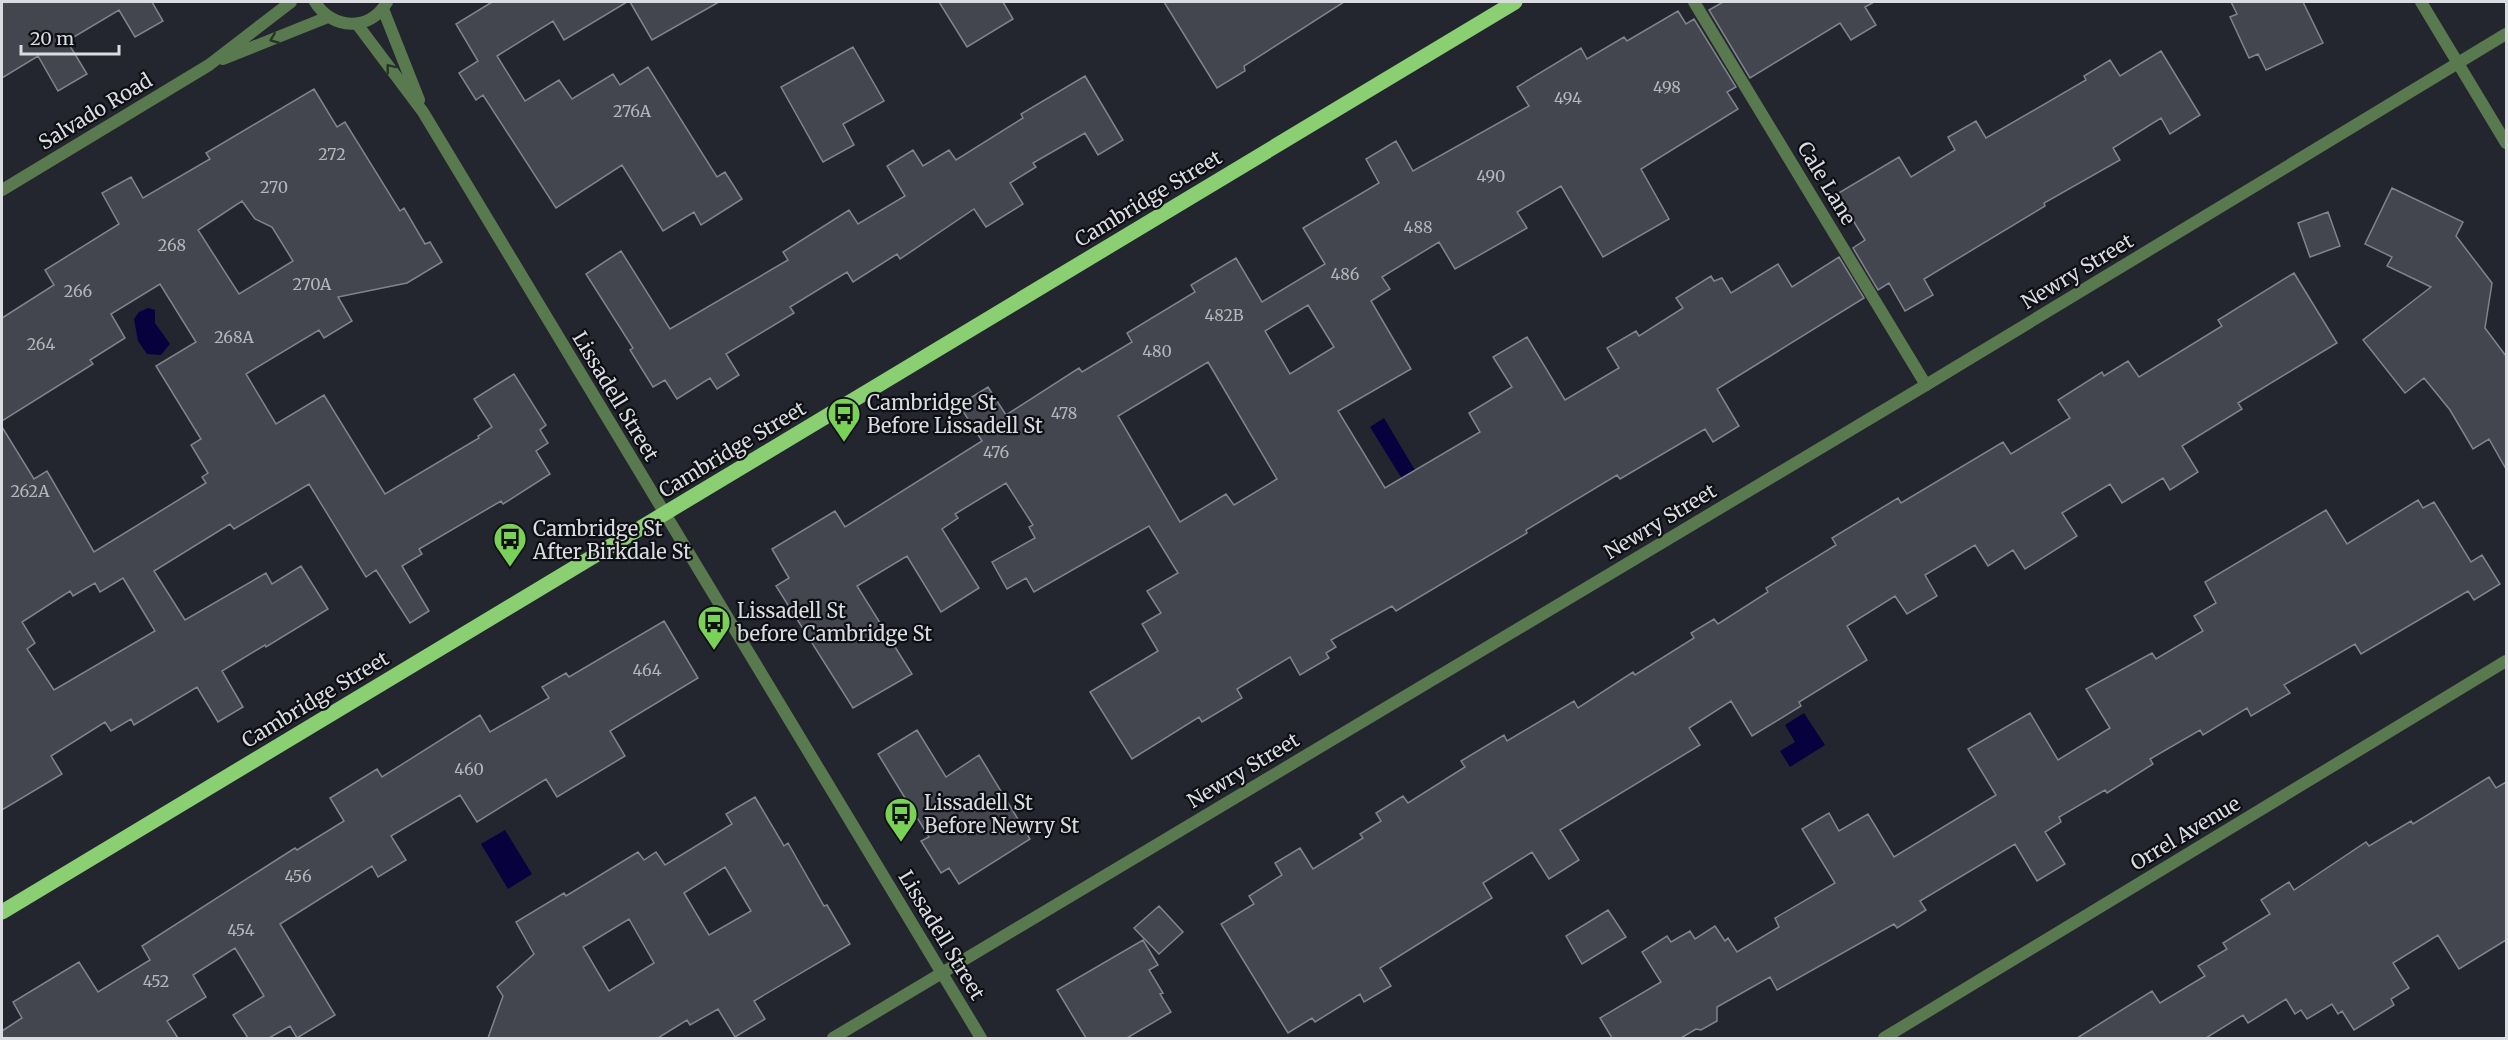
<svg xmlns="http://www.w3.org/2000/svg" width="2508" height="1040" font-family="Merriweather,serif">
<rect width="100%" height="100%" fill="#23262f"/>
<path fill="#07013e" d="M148 308 155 310V323L170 344 161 355 147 354 138 341 134 319 139 312Z
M1384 418 1422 482 1409 490 1370 427Z
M1804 713 1825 745 1790 767 1780 751 1795 742 1785 725Z
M505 830 532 874 508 889 481 844Z"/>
<path fill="#43464f" stroke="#80848f" stroke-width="1.5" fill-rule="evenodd" d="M2 2H152L163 21 135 37 119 10 67 41 87 74 58 91 38 56 2 78Z
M492 2H627L564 40 553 21 497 56 525 101 559 80 572 99 613 74 620 85 648 67 717 177 725 172 742 199 701 225 694 212 663 231 622 165 556 208 483 95 476 100 459 73 478 61 456 24Z
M630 2H719L652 40Z
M939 2H1003L1013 19 967 47Z
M1164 2H1344L1244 66 1245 71 1217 88Z
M1723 2H1874L1865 7 1876 25 1851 40 1840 23 1750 78 1709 10Z
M2231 2H2303L2323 43 2266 70 2258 54 2249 58 2230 17 2237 14Z
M1678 11 1686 24 1694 19 1736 87 1727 92 1738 109 1641 169 1669 219 1603 257 1561 186 1517 212 1527 228 1455 269 1439 242 1382 277 1390 289 1371 301 1411 369 1338 411 1385 488 1480 432 1469 413 1512 387 1493 357 1527 337 1565 400 1619 368 1607 348 1636 331 1639 336 1683 308 1676 298 1711 276 1714 281 1722 278 1731 293 1778 264 1792 287 1839 257 1864 298 1717 389 1739 426 1713 442 1705 429 1620 479 1617 475 1526 530 1527 533 1396 611 1392 606 1331 640 1336 647 1326 653 1329 658 1300 675 1290 657 1237 689 1242 698 1202 722 1199 717 1132 759 1090 692 1158 651 1142 624 1161 613 1147 591 1178 573 1149 526 1034 592 1026 578 1007 589 992 562 1035 538 1029 527 1033 525 1006 483 955 514 958 518 942 529 979 588 941 612 907 556 857 586 912 674 853 708 776 586 789 578 772 549 835 511 845 527 982 441 959 405 988 387 1006 415 1079 368 1082 372 1132 342 1127 333 1195 292 1191 285 1236 258 1262 302 1325 264 1303 228 1379 183 1366 159 1396 141 1413 171 1529 106 1517 87 1581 48 1587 59 1624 37 1627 41ZM1308 305 1334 347 1290 374 1265 331ZM1208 362 1277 479 1234 505 1226 494 1180 522 1118 416Z
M853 47 884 101 843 124 854 145 823 162 781 87Z
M2161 51 2200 115 2170 134 2161 118 2113 148 2120 160 2044 203 2045 206 1924 279 1933 295 1905 311 1889 283 1878 290 1853 248 1865 240 1837 194 1899 157 1911 177 1955 150 1948 137 1976 121 1986 138 2086 80 2084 76 2110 60 2120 76Z
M1085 76 1123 140 1098 155 1085 133 1033 163 1036 167 1010 183 1023 204 986 227 974 209 900 259 897 254 853 282 847 272 790 307 794 313 726 354 739 375 717 389 710 378 677 399 665 380 653 387 630 350 633 348 586 274 621 251 670 329 788 260 783 252 849 210 858 224 905 196 887 166 913 150 923 166 949 150 956 160 1023 118 1021 114Z
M314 89 337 127 345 122 400 211 404 208 425 244 430 242 442 262 407 283 338 297 352 321 324 338 319 330 246 374 276 424 324 395 385 494 479 438 478 436 492 427 474 399 514 374 546 425 540 430 548 443 536 451 550 474 503 504 501 501 419 549 422 554 402 566 429 611 410 623 376 570 366 577 309 484 234 529 230 524 154 571 185 620 266 573 272 584 301 566 328 609 266 647 265 645 222 671 243 707 218 722 197 687 134 725 131 719 111 731 105 722 51 756 62 774 2 810V427L34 479 47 471 94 552 206 483 202 477 208 473 191 445 201 439 156 366 196 342 160 284 111 314 125 338 90 360 93 364 2 421V318L54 285 45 270 119 224 102 193 131 177 143 198 210 159 206 153ZM242 201 255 219 272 227 293 261 239 294 198 230ZM123 578 155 631 54 690 27 649 35 643 22 622 70 591 73 596 95 583 100 592Z
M2392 188 2463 222 2456 236 2492 283 2485 328 2506 356V469L2489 439 2473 449 2450 410 2424 378 2405 393 2363 340 2431 287 2387 266 2392 257 2365 244Z
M2328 212 2340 246 2310 257 2298 223Z
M2294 273 2337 343 2238 403 2242 409 2182 446 2198 472 2170 490 2163 478 2122 503 2110 484 2062 513 2077 536 2025 569 2013 550 1988 566 1975 545 1925 575 1937 596 1907 614 1895 596 1847 626 1867 660 1799 702 1801 706 1752 736 1731 701 1689 728 1700 745 1560 830 1579 860 1549 879 1532 852 1483 883 1492 898 1380 968 1391 986 1364 1002 1360 994 1315 1022 1312 1018 1288 1033 1221 924 1254 904 1249 896 1282 875 1275 863 1300 848 1313 869 1363 838 1360 834 1381 821 1376 813 1403 796 1408 803 1465 767 1461 761 1504 735 1507 741 1574 701 1578 708 1633 672 1635 675 1694 638 1691 633 1714 619 1718 624 1768 592 1766 588 1836 545 1832 538 1898 498 1901 503 2003 442 2011 454 2070 418 2058 400 2102 372 2104 376 2128 361 2139 377 2222 326 2218 320Z
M2418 500 2423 508 2434 502 2471 562 2482 555 2500 584 2474 600 2468 591 2361 654 2355 644 2284 685 2290 693 2251 716 2247 708 2203 735 2200 730 2150 759 2153 764 2107 793 2105 790 2059 817 2061 822 2045 832 2065 864 2037 881 2015 844 1920 901 1926 910 1897 928 1894 924 1777 990 1770 977 1717 1007V1021L1701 1030 1696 1029 1681 1038H1612L1600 1018 1661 982 1642 952 1667 936 1671 942 1690 931 1695 939 1715 926 1725 941 1728 938 1737 952 1779 927 1775 918 1835 883 1802 829 1829 813 1839 831 1868 814 1894 857 1996 795 1968 749 2030 713 2058 760 2110 728 2086 689 2152 653 2156 659 2203 631 2194 616 2216 603 2205 582 2326 510 2347 544Z
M664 621 698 678 610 731 625 756 557 797 546 779 477 822 460 795 391 836 406 860 378 877 372 866 280 924 335 1015 297 1038 290 1026 269 1038H248L233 1015 264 996 235 948 193 975 206 997 167 1021 178 1038H2V1031L22 1018 13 1002 79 962 98 992 150 960 142 946 295 848 297 850 344 821 330 798 377 769 382 777 480 715 490 732 549 698 542 687 566 673 569 677Z
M917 730 946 777 979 755 1030 839 959 884 949 868 941 873 921 841 929 837 878 754Z
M2489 777 2496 788 2506 782V940L2459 969 2438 935 2393 963 2409 988 2391 999 2394 1005 2354 1030 2342 1011 2338 1014 2332 1004 2307 1019 2301 1010 2295 1014 2286 999 2248 1023 2243 1015 2206 1038H2077L2152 991 2160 1003 2205 976 2198 966 2227 949 2223 943 2270 914 2261 900 2289 882 2294 890 2366 842 2369 846 2411 821 2413 824Z
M755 797 784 846 788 843 824 906 827 905 850 944 754 1001 765 1019 735 1037 718 1009 690 1025 687 1020 658 1038H488L503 996 497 987 534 954 516 922 564 893 566 896 638 852 644 860 656 852 665 865 732 824 726 814ZM725 867 751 911 709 935 684 893ZM629 919 654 963 609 991 583 947Z
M1159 906 1183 932 1159 954 1134 928Z
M1608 910 1626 937 1582 964 1566 936Z
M1143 940 1158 965 1149 970 1163 993 1160 994 1171 1012 1127 1038H1086L1057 990Z"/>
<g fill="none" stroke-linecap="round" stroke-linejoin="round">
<path stroke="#597a4e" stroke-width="12" d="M1694 2 1926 385"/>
<path stroke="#597a4e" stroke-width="12" d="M315 2C332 30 370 32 387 2
M2421 2 2506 143
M383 9 419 100
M357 24 423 112 981 1038
M223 59 328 17
M2 190 209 65 291 2
M833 1038 1926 385 2506 34
M1884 1038 2506 661"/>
<path stroke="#8acf72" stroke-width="15" d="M2 912 1515 2"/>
</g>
<defs><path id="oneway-chevron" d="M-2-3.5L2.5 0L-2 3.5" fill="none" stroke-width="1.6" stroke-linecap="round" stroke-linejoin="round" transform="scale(1.5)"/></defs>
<g stroke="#283428">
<use href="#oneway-chevron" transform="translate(274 39) rotate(158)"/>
<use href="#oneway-chevron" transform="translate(390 68) rotate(-128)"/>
</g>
<defs>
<g id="bus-pin" transform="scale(1.725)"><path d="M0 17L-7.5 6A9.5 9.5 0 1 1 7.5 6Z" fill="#79d157" stroke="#0e0f13"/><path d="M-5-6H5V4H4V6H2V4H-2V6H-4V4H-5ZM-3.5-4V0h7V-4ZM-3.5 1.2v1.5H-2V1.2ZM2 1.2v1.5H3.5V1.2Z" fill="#111"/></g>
</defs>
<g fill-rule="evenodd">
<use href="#bus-pin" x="844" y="414"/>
<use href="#bus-pin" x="510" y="539"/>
<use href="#bus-pin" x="714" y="622"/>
<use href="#bus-pin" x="901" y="814"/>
</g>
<g text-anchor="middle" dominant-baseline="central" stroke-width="4.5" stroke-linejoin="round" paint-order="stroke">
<g font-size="16" fill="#b4b6bd">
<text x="1667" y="87">498</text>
<text x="1568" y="98">494</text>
<text x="632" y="111">276A</text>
<text x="332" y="154">272</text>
<text x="1491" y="176">490</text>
<text x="274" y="187">270</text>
<text x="1418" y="227">488</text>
<text x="172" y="245">268</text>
<text x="1345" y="274">486</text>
<text x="312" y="284">270A</text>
<text x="78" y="291">266</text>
<text x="1224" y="315">482B</text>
<text x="234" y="337">268A</text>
<text x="41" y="344">264</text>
<text x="1157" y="351">480</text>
<text x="1064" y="413">478</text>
<text x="996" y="452">476</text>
<text x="30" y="491">262A</text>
<text x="647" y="670">464</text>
<text x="469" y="769">460</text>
<text x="298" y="876">456</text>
<text x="241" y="930">454</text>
<text x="156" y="981">452</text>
</g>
<g font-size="20" fill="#dadce2" stroke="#0e0f13">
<text transform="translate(95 111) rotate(-31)">Salvado Road</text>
<text transform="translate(1827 183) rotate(59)">Cale Lane</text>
<text transform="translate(1148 198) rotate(-31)">Cambridge Street</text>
<text transform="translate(2077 271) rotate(-31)">Newry Street</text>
<text transform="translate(616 396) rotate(59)">Lissadell Street</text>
<text transform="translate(732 449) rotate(-31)">Cambridge Street</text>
<text transform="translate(1660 521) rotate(-31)">Newry Street</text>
<text transform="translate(315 699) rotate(-31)">Cambridge Street</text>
<text transform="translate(1243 770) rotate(-31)">Newry Street</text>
<text transform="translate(2185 833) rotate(-31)">Orrel Avenue</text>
<text transform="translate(942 935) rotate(59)">Lissadell Street</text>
</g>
<g font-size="20" fill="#dadce2" stroke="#0e0f13" text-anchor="start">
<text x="867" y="402">Cambridge St<tspan x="867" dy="23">Before Lissadell St</tspan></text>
<text x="533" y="528">Cambridge St<tspan x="533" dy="23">After Birkdale St</tspan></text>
<text x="737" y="610">Lissadell St<tspan x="737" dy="23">before Cambridge St</tspan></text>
<text x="924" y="802">Lissadell St<tspan x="924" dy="23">Before Newry St</tspan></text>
</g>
</g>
<rect width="2508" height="1040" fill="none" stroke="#dadce2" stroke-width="6"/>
<path d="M21 45v9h98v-9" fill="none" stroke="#dadce2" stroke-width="3"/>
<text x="30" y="45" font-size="18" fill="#dadce2" stroke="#0e0f13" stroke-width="4.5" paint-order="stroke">20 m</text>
</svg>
